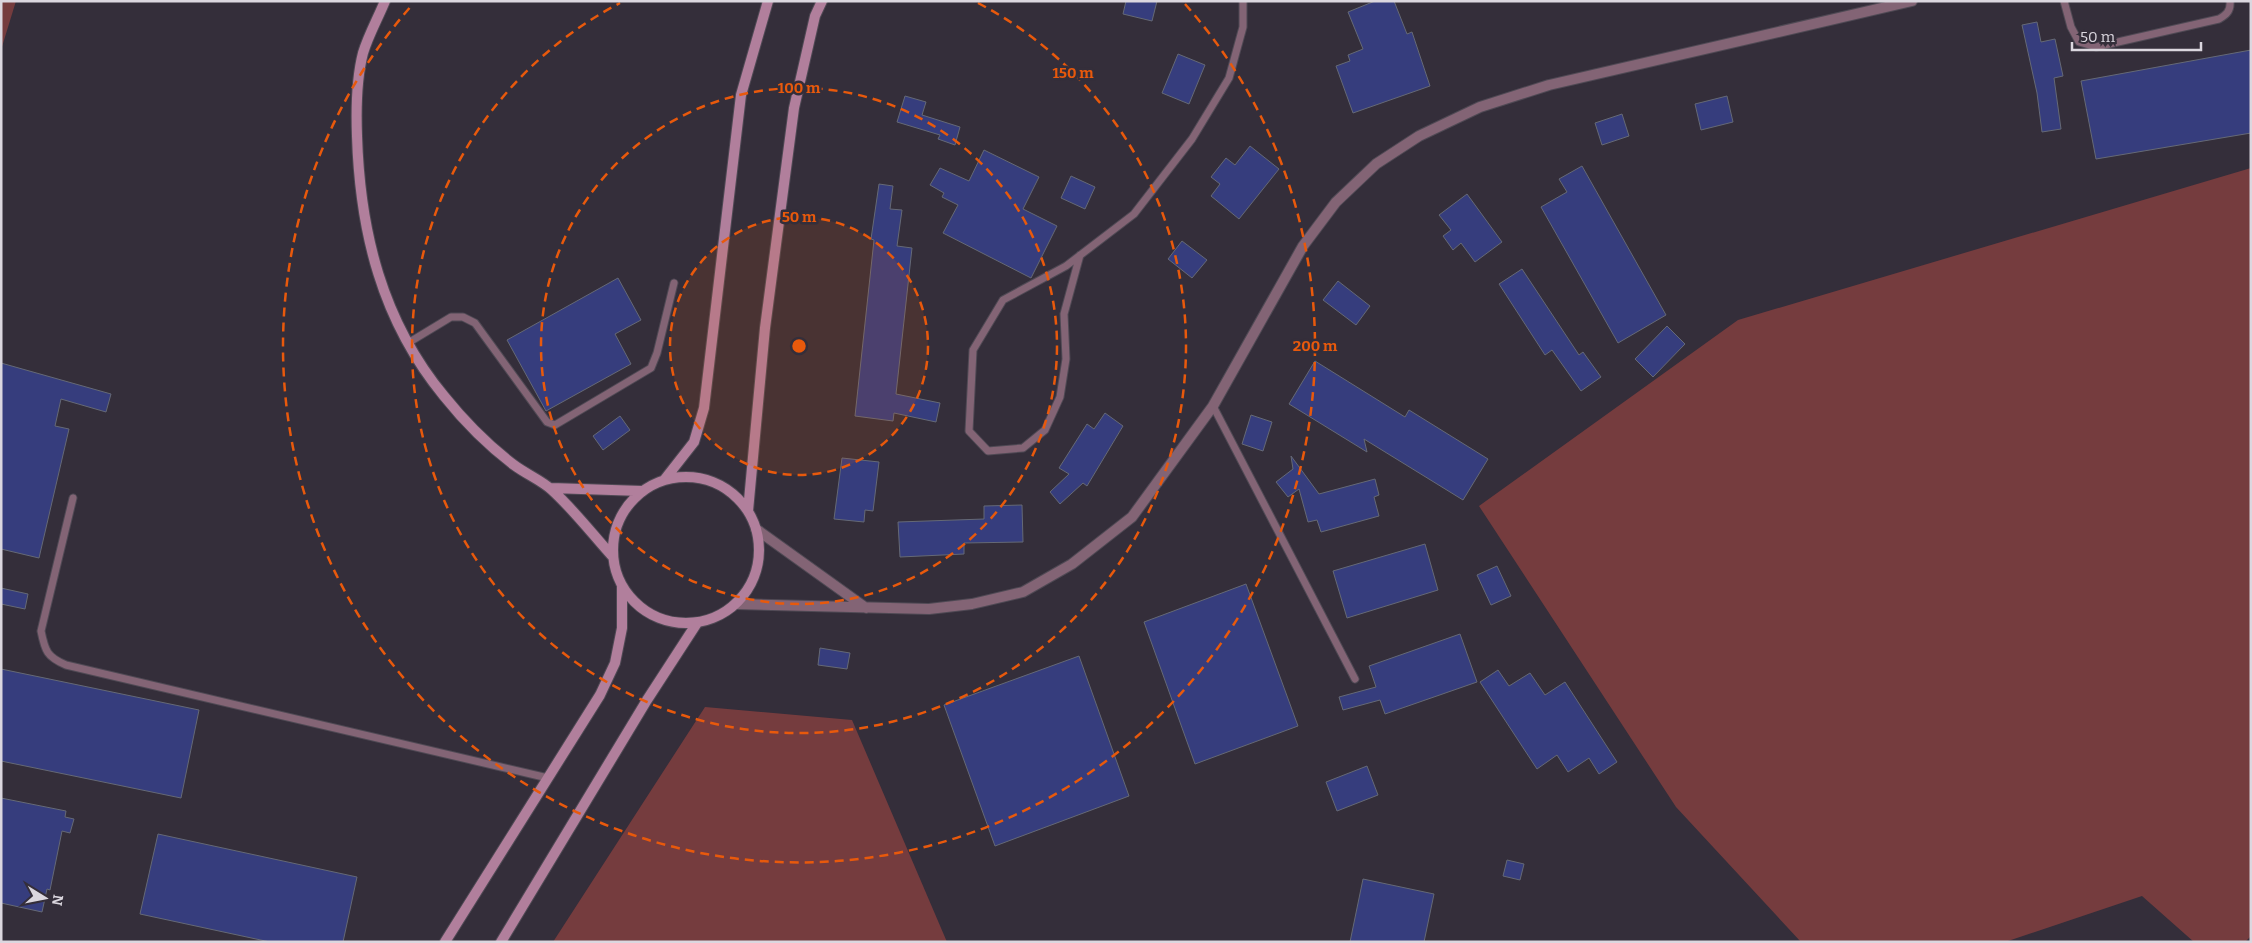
<svg xmlns="http://www.w3.org/2000/svg" width="2252" height="943" font-family="Bitter,serif">
<rect width="100%" height="100%" fill="#342e3a"/>
<path fill="#753c3e" d="M1 1H16L1 50Z
M2251 168V936L2245 942H2194L2142 896 2005 942H1801L1676 807 1479 506 1738 320Z
M705 707 852 720 947 942H553Z"/>
<path fill="#363d7d" stroke="#656976" d="M1126 1H1157L1152 21 1123 14Z
M1375 1H1394L1407 34 1412 32 1430 86 1353 113 1336 66 1350 61 1348 55 1363 49 1348 12Z
M2037 22 2041 42 2055 39 2063 76 2054 78 2061 129 2042 132 2037 93 2022 25Z
M2251 50V133L2096 159 2081 81Z
M1178 54 1205 65 1189 104 1162 93Z
M905 96 926 102 922 115 960 127 955 145 938 139 940 135 897 122Z
M1727 96 1733 122 1701 130 1695 104Z
M1622 114 1629 136 1602 145 1595 123Z
M1250 146 1279 169 1239 219 1211 196 1220 184 1211 177 1226 158 1235 165Z
M984 150 1039 177 1023 209 1057 226 1031 278 943 233 958 205 942 197 944 193 930 185 940 168 969 181Z
M1582 166 1666 315 1618 343 1541 207 1567 192 1559 179Z
M1071 176 1095 187 1085 209 1061 198Z
M879 184 893 186 890 209 902 210 897 246 912 248 896 394 940 403 936 422 894 413 893 421 855 416 874 240 871 239Z
M1467 194 1502 242 1475 262 1461 243 1453 250 1443 236 1451 230 1439 215Z
M1182 241 1207 260 1192 278 1168 259Z
M1522 269 1579 355 1583 352 1601 377 1581 391 1552 350 1545 355 1499 284Z
M618 278 641 320 615 334 631 364 546 411 507 340Z
M1338 281 1370 306 1356 325 1323 300Z
M1667 326 1685 344 1653 377 1635 359Z
M1315 361 1405 417 1409 410 1488 459 1463 500 1364 439 1367 452 1289 404Z
M1 363 111 394 106 412 61 399 55 426 69 429 39 558 1 549Z
M1105 413 1123 426 1087 486 1083 483 1060 504 1050 492 1069 474 1059 468 1087 424 1094 429Z
M1251 415 1272 422 1263 451 1242 444Z
M620 416 630 430 603 450 593 436Z
M1291 456 1319 494 1375 479 1379 495 1374 497 1379 516 1321 532 1317 520 1308 522 1299 489 1288 497 1276 482 1293 469Z
M842 458 879 462 873 511 865 510 864 522 834 519Z
M1022 505 1023 542 964 543V554L900 557 898 522 984 519V506Z
M1425 544 1438 590 1347 618 1333 571Z
M1497 566 1511 596 1491 605 1477 575Z
M1246 584 1298 726 1195 764 1144 622Z
M1 588 28 594 25 609 1 604Z
M1460 634 1477 682 1385 714 1380 700 1343 710 1339 697 1376 687 1369 666Z
M820 648 850 653 847 669 818 665Z
M1079 656 1129 796 995 846 944 705Z
M1 669 199 710 181 798 1 761Z
M1498 670 1509 686 1530 673 1545 695 1565 682 1617 762 1599 774 1589 758 1568 772 1557 755 1537 769 1480 682Z
M1367 766 1378 795 1337 811 1326 782Z
M1 798 66 811 65 817 74 819 70 833 62 831 50 890 47 889 42 912 1 903Z
M158 834 357 877 343 942H270L140 914Z
M1507 860 1524 864 1520 880 1503 876Z
M1363 879 1434 894 1424 942H1350Z"/>
<g fill="none" stroke-linecap="round" stroke-linejoin="round">
<g stroke="#4f4954" stroke-width="9">
<path id="lane" d="M2064 1 2071 27 2079 42 2096 47 2219 19C2226 15 2231 11 2230 1
M1080 255 1064 314 1066 359 1060 397 1045 430 1023 448 988 451 969 431 973 350 1003 300 1066 266 1134 214 1192 139 1229 78 1243 27V1
M408 343 451 317H463L475 323 547 422 555 425 651 368 657 353 674 283
M1213 406 1355 679
M73 498 41 631C45 651 47 657 66 665L548 778"/>
</g>
<g stroke="#4f4954" stroke-width="12">
<path id="street" d="M756 529 866 608
M736 604 929 609 972 604 1023 592 1072 564 1132 517 1213 406 1303 246 1336 202 1376 164 1419 136 1480 107 1549 85 1912 1"/>
</g>
<g stroke="#4f4954" stroke-width="12">
<path id="secondary" d="M385 1C378 18 368 36 363 53 356 80 356 109 357 136 360 232 382 321 444 396 464 421 489 446 514 465 526 474 541 480 552 490 574 510 593 535 613 557
M613 550a73 73 0 1 1 146 0a73 73 0 1 1-146 0Z
M665 479 694 442 704 408 741 95 768 1
M551 488 642 491
M748 511 765 328 794 108 815 16 822 1
M445 942 600 695 615 663 622 628V587
M501 942 647 700 697 623"/>
</g>
<use href="#lane" stroke="#836475" stroke-width="7"/>
<use href="#street" stroke="#836475" stroke-width="10"/>
<use href="#secondary" stroke="#b17f9c" stroke-width="10"/>
</g>
<circle cx="799" cy="346" r="129" fill="#e8590c" fill-opacity=".12"/>
<g fill="none" stroke="#e8590c" stroke-width="2.5" stroke-dasharray="9 6">
<circle cx="799" cy="346" r="129"/>
<circle cx="799" cy="346" r="258"/>
<path d="M978 3A387 387 0 1 1 620 3"/>
<path d="M1185 4A516 516 0 1 1 413 4"/>
</g>
<circle cx="799" cy="346" r="8" fill="#e8590c" stroke="#342e3a" stroke-width="2.5"/>
<g font-size="15" text-anchor="middle" font-weight="bold" fill="#e8590c" stroke="#342e3a" stroke-width="5" stroke-linejoin="round" paint-order="stroke">
<text x="1073" y="78">150 m</text>
<text x="799" y="93">100 m</text>
<text x="799" y="222">50 m</text>
<text x="1315" y="351">200 m</text>
</g>
<rect width="2252" height="943" fill="none" stroke="#dbd7df" stroke-width="5"/>
<g transform="translate(45 898) rotate(100)" stroke="#342e3a" stroke-width="4" paint-order="stroke">
<path d="M0-4L9 19L0 12L-9 19Z" fill="#dbd7df"/>
<text y="-8" font-size="14" font-weight="bold" text-anchor="middle" fill="#dbd7df">N</text>
</g>
<path d="M2072 42v8h129v-8" fill="none" stroke="#dbd7df" stroke-width="2.5"/>
<text x="2080" y="42" font-size="15" fill="#dbd7df" stroke="#342e3a" stroke-width="4" paint-order="stroke">50 m</text>
</svg>
